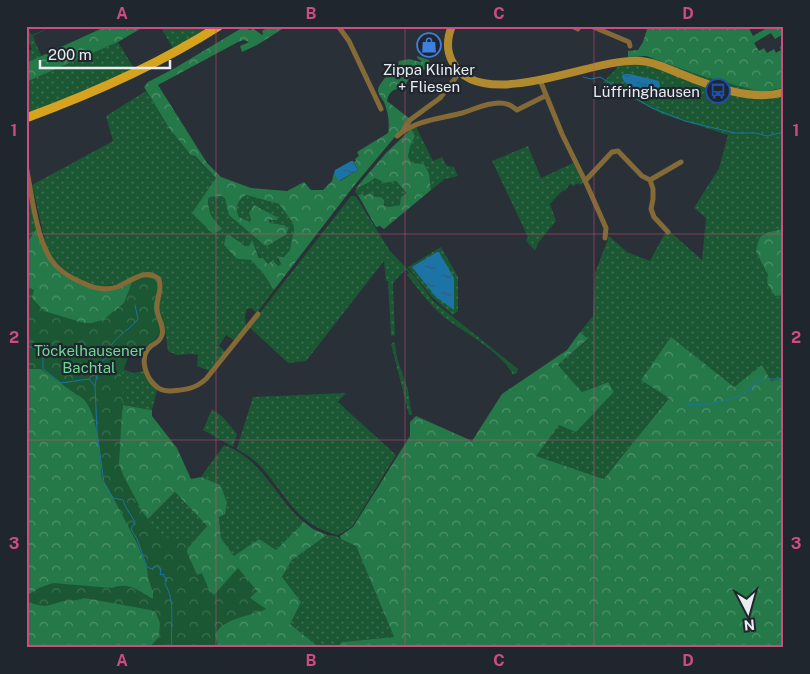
<svg xmlns="http://www.w3.org/2000/svg" width="810" height="674" font-family="'Public Sans',sans-serif">
<defs>
<pattern id="grass-dots" width="8" height="8" patternUnits="userSpaceOnUse" patternTransform="scale(1.25)"><rect width="8" height="8" fill="#1b5733"/><path d="M2 2h.1M6 6h.1" fill="none" stroke="#3c6f51" stroke-width="1.8" stroke-linecap="round"/></pattern>
<pattern id="forest-crowns" width="20" height="18" patternUnits="userSpaceOnUse" patternTransform="scale(1.25)"><rect width="20" height="18" fill="#257847"/><path d="M2 6a3 3 0 1 1 6 0M12 15a3 3 0 1 1 6 0" fill="none" stroke="#4f926b"/></pattern>
<pattern id="park-crowns" width="20" height="18" patternUnits="userSpaceOnUse" patternTransform="scale(1.25)"><rect width="20" height="18" fill="#1b5733"/><path d="M2 6a3 3 0 1 1 6 0M12 15a3 3 0 1 1 6 0" fill="none" stroke="#3c6f51"/></pattern>
<pattern id="water-ripples" width="26" height="14" patternUnits="userSpaceOnUse" patternTransform="scale(1.25)"><rect width="26" height="14" fill="#1c73a5"/><path d="M2 4q2-2 4 0t4 0M15 11q2-2 4 0t4 0" fill="none" stroke="#315d77"/></pattern>
</defs>
<rect width="100%" height="100%" fill="#293037"/>
<path fill="url(#grass-dots)" d="M26 26 32 35 53 26 33 36 37 46 67 32 37 46 42 57 26 63V52L32 49 26 37Z
M160 26H214L174 50Z
M118 42 135 70 30 113 26 101V82Z
M638 56 661 61 699 75 774 91 784 88V229L768 232 760 237 756 252 768 275 782 296 784 295V378L771 381 762 366 734 387 669 397 605 479 535 456 559 424 596 411 614 392 607 382 582 392 558 365 588 340 580 332 593 316 595 273 609 236 627 252 650 261 667 229 702 260 706 218 694 208 719 168 728 135 662 114 603 82 628 57Z
M146 91 169 128 191 154 194 156 216 178 193 213 213 234 219 225C210 219 209 209 208 199L210 197 222 196 225 199 230 215 260 242 273 243 286 235 284 225 270 223 272 215 259 207 250 222 239 217C235 207 237 201 246 195L279 204 293 223 294 230 291 250 284 257 280 256 277 259 281 264 280 266 276 264 274 261 269 264 263 258H260L252 241 249 246H245L231 235 237 259 251 260 263 273 274 290 257 313 251 308 247 309 245 316 246 326 235 341 226 335 219 346 226 352 210 371 197 366 198 355 191 354 177 355 168 351 165 329 158 311 163 282 161 278 100 287 78 279 61 267 51 257 46 245 32 185 113 141 106 116Z
M416 127 433 161 442 157 447 166 454 167 458 176 445 179 431 190C429 177 426 166 412 163L408 157 410 147 415 136 411 129Z
M528 146 541 178 573 163 583 182 581 185 578 183 573 186 570 184 565 191 563 190 550 204 556 221 538 243 535 251 526 241 528 237 492 161Z
M26 172 37 228 26 244Z
M375 178 385 183 396 181 408 193 400 205 388 207 375 197 358 195 355 192 356 188 368 183Z
M351 196H355L357 198 390 251 417 279 433 301 518 369 517 373 513 375C504 354 464 332 445 318 430 305 419 290 407 275L409 272 405 270 393 283 395 335 391 336 388 281H386L384 261 306 361 288 363 249 327Z
M441 247 458 277V311L453 315 432 297 408 267Z
M394 342 395 343 397 358 408 390 412 415H409L391 344Z
M118 367 133 373 144 371 146 377 157 390 152 410 123 405 116 445Z
M346 393 338 402 396 455 352 527 338 535C297 526 287 496 262 468 255 460 246 454 237 449L238 445 253 397Z
M212 409 223 417 237 434 233 447 203 430Z
M224 445C265 461 273 496 304 522L276 550 234 556 221 538 219 517 201 477Z
M175 492 207 526 182 555 159 537 148 519Z
M327 535 336 536 356 546 394 637 342 642 336 648H320L290 624 282 577 292 560Z"/>
<path fill="url(#forest-crowns)" fill-rule="evenodd" d="M107 26H145L118 42 26 82V63Z
M245 26 249 30 254 29 262 35 263 34 262 31 270 26H287L257 45 242 52 240 46 249 42 244 40 238 42 158 85 207 163 221 177 251 188 287 191 304 182 311 190H323L332 181 334 173 340 181 358 170 354 162 356 161 355 159 359 156 357 152 388 133C390 123 388 112 384 102 382 99 379 95 378 91 377 84 390 76 390 67L398 65 399 61 409 59 421 62 422 61 417 58V56L429 60 431 67 412 74 404 87C394 89 389 91 387 101L410 119 404 129 399 132 353 187 274 290 263 273 251 260 237 259 224 245 226 235H230L245 246H249L252 240 259 258H263L268 264 273 260 276 264 279 266 281 264 277 256 284 257 290 250 294 230 293 223 279 204 246 195C237 201 235 207 239 217L250 222 251 219 249 213 254 205 277 217V220H269L270 223 284 225 288 229 286 235 267 246 264 245 229 215 225 199 222 196 210 197 208 199C209 216 212 217 222 229L213 234 192 213 216 178 195 156 191 155 169 128 144 87 148 82 175 68Z
M648 26H748L753 36 770 26H784V38L782 35 775 39 771 33 754 43 759 51 764 48 767 53 774 49 776 53 781 50 780 47 784 44V88L761 92 699 75 646 56 628 57V51L638 50 643 42Z
M411 129 415 136 410 147 408 157 412 163 424 164 429 174 431 190 384 229 380 226 376 227 358 195 362 194 365 196 370 193 375 197H381L384 200V205L388 207 400 205 401 197 407 193 396 181 385 183 375 178 368 183 356 188 386 153Z
M37 228 58 269 100 290 139 278 151 276 161 283 155 306 161 329 84 392 116 445 123 405 152 410V416L177 448 191 479 201 477 220 485 227 502 225 514 219 517 221 538 234 556 259 539 276 550 304 522 313 529 327 535 292 560 282 577 301 602 290 624 320 648H26V244ZM175 492 207 526 182 555 221 606 159 537 148 519Z
M784 229V295L775 296 767 283 768 275 756 252 757 245 760 237 768 232Z
M580 332 588 339 558 365 582 392 608 382 614 392 576 432 559 425 536 456 604 479 669 398 641 380 671 337 734 387 762 365 771 381 784 378V648H336L342 642 394 637 356 546 341 539 340 536 353 527 410 436V422L416 416 472 441 502 394 567 350Z"/>
<path fill="url(#park-crowns)" d="M144 277 154 279C162 287 155 295 154 305 153 315 160 323 161 332L154 341 128 358 121 376 123 395 119 464 124 477 139 505 138 506 160 535 179 542 188 538 187 552 197 575 202 573 209 590 214 595 238 568 257 591 250 598 266 609C251 616 222 618 215 635L219 648H149L159 637 160 623 156 613 151 610 84 598C77 601 71 600 64 601 44 606 47 609 26 601V596L39 588 53 583 112 588C128 581 140 591 153 599V593L148 577 147 568 137 543 107 486 102 480C101 460 98 402 77 395L41 369H26V286L34 290 32 298 44 311 84 323H92L103 320 124 303 132 282Z"/>
<path fill="url(#water-ripples)" d="M623 74H630L659 81 660 86 657 91 655 92C644 90 626 90 622 77Z
M351 161H353L358 170 339 181 334 174 335 170Z
M437 252H439L454 278V310L436 297 412 267Z"/>
<g fill="none" stroke-linecap="round" stroke-linejoin="round">
<path stroke="#1c73a5" stroke-width="1" d="M583 77 591 79 600 77 652 108 685 121 735 133H756L767 136 784 132
M26 345 37 350 43 356V369L61 383 89 379 95 386 97 432 104 483 113 498 123 500C125 507 131 515 135 522L131 529 137 539 147 567 152 569 158 565 161 569 160 575 164 574V577L167 579 165 584C176 601 170 627 172 648
M95 386C97 375 97 363 107 357 109 339 128 332 138 319L135 305
M686 404C706 406 729 402 746 392 751 390 754 382 761 380 768 378 776 380 784 378"/>
<path stroke="#836a36" stroke-width="5" d="M338 26 349 41 381 109
M572 26 578 29
M591 26 629 42 630 46
M540 80 562 134 587 185 606 228 605 238
M404 129 410 120 440 98 460 72
M397 136C416 120 439 119 462 113 475 109 486 103 499 103 507 103 511 105 517 110L545 96
M26 165C31 191 36 236 50 258 57 269 71 278 83 283 93 288 105 291 117 287 130 282 145 267 159 279 163 290 156 298 157 309 157 318 165 326 162 335 160 341 156 343 151 346 140 355 144 371 151 381 157 388 161 391 170 391 185 390 195 389 206 379L258 314
M650 180 681 162
M585 181 612 152 618 151 642 176 650 180 653 189V199L651 209 654 217 668 232"/>
<path stroke="#b18a2f" stroke-width="8" d="M452 26C447 38 446 51 453 63 482 115 596 56 641 61 655 62 668 69 681 74 710 86 753 102 784 92"/>
<path stroke="#d6a31e" stroke-width="9" d="M26 118C94 93 158 65 219 26"/>
</g>
<path fill="none" stroke="#cc4d81" stroke-width="1" stroke-opacity="0.55" d="M216 26V648M405 26V648M594 26V648M26 234H784M26 440H784"/>
<defs>
<g id="shop-ring" transform="scale(1.25)"><circle r="9.5" fill="#20262d" stroke="#3f7fe0" stroke-width="1.5"/><path d="M-5-2.5h2.3a2.7 3.5 0 0 1 5.4 0H5L5.5 6h-11ZM-1.5-2.5h3a1.5 2.3 0 0 0-3 0Z" fill="#3f7fe0"/></g>
<g id="bus-ring" transform="scale(1.25)"><circle r="9.5" fill="#20262d" stroke="#1a4fb4" stroke-width="1.5"/><path d="M-5-6H5V4H4V6H2V4H-2V6H-4V4H-5ZM-3.5-4V0h7V-4ZM-3.5 1.2v1.5H-2V1.2ZM2 1.2v1.5H3.5V1.2Z" fill="#1a4fb4"/></g>
</defs>
<g fill-rule="evenodd">
<use href="#shop-ring" x="429" y="45"/>
<use href="#bus-ring" x="718" y="91"/>
</g>
<g text-anchor="middle" dominant-baseline="central" stroke-width="4.5" stroke-linejoin="round" paint-order="stroke">
<g font-size="15" fill="#e9edf2" stroke="#20262d">
<text x="429" y="69">Zippa Klinker<tspan x="429" dy="17">+ Fliesen</tspan></text>
<text x="700" y="91" text-anchor="end">Lüffringhausen</text>
</g>
<g font-size="15" fill="#6fda94" stroke="#20262d">
<text x="89" y="350">Töckelhausener<tspan x="89" dy="17">Bachtal</tspan></text>
</g>
</g>
<rect width="810" height="674" fill="none" stroke="#20262d" stroke-width="55"/>
<g transform="translate(748 612) rotate(174)" stroke="#20262d" stroke-width="4" paint-order="stroke">
<path d="M0-4L9 19L0 12L-9 19Z" fill="#e9edf2"/>
<text y="-8" font-size="14" font-weight="bold" text-anchor="middle" fill="#e9edf2">N</text>
</g>
<path d="M40 60v8h130v-8" fill="none" stroke="#e9edf2" stroke-width="2.5"/>
<text x="48" y="60" font-size="15" fill="#e9edf2" stroke="#20262d" stroke-width="4" paint-order="stroke">200 m</text>
<rect x="28" y="28" width="754" height="618" fill="none" stroke="#cc4d81" stroke-width="2"/>
<g font-size="16" text-anchor="middle" font-weight="bold" fill="#cc4d81">
<text x="122" y="19">A</text>
<text x="311" y="19">B</text>
<text x="499" y="19">C</text>
<text x="688" y="19">D</text>
<text x="14" y="136">1</text>
<text x="796" y="136">1</text>
<text x="14" y="343">2</text>
<text x="796" y="343">2</text>
<text x="14" y="549">3</text>
<text x="796" y="549">3</text>
<text x="122" y="666">A</text>
<text x="311" y="666">B</text>
<text x="499" y="666">C</text>
<text x="688" y="666">D</text>
</g>
</svg>
